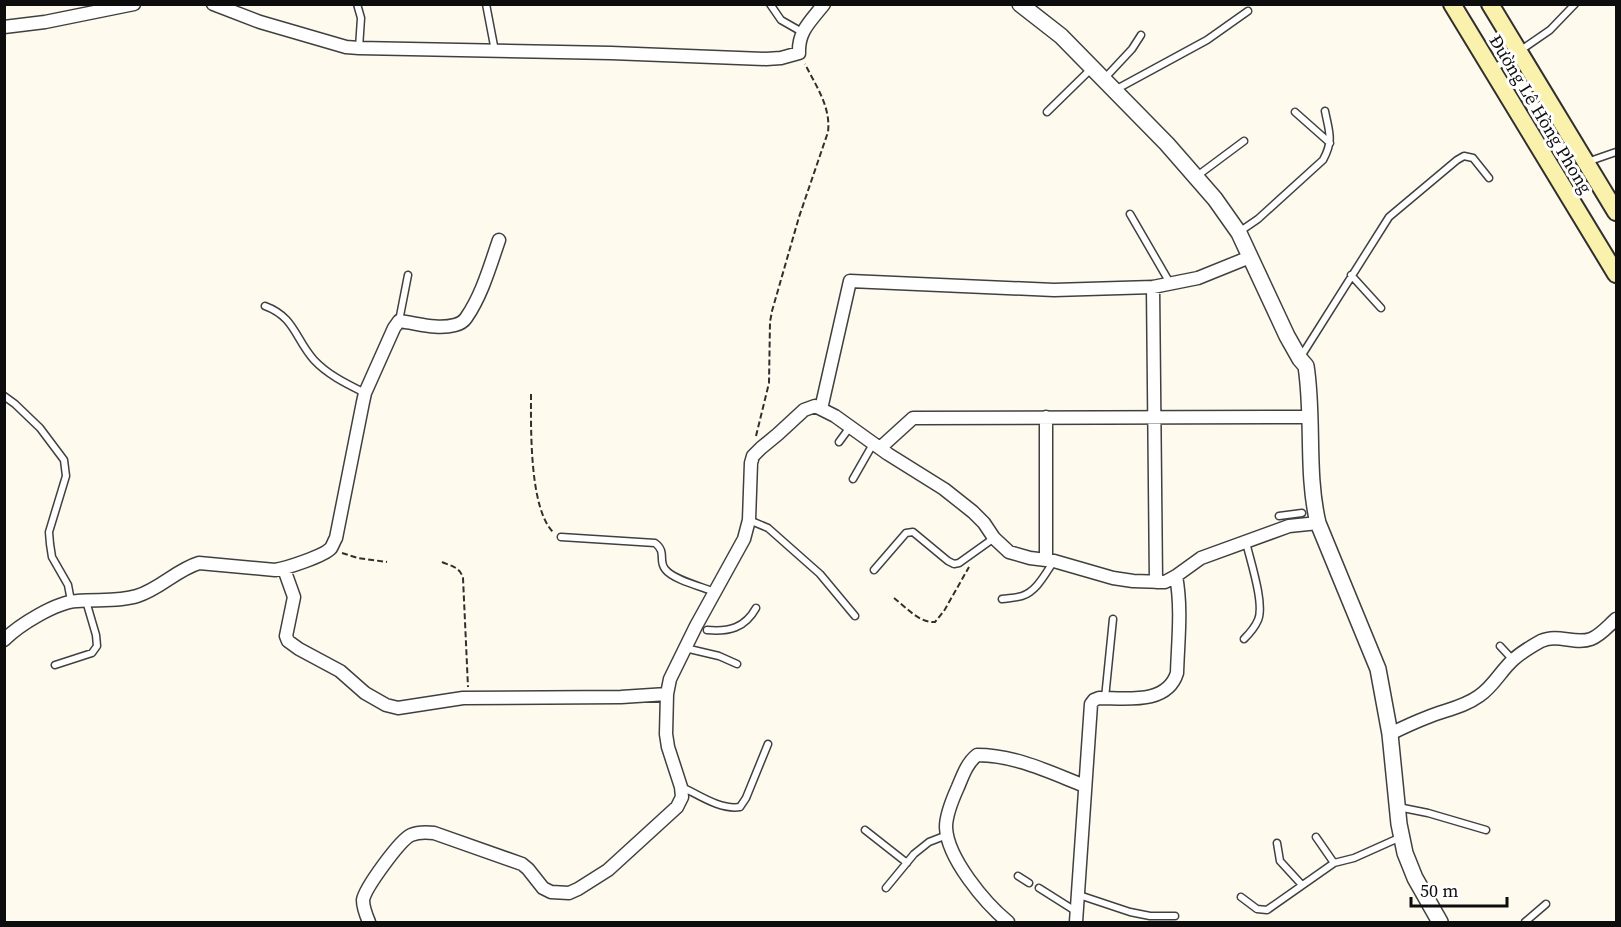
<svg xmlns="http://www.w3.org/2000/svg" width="1621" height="927" font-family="'Source Serif 4',serif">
<rect width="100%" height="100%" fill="#fefbee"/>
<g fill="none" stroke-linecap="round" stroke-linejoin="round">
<g stroke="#404040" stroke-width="9">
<path id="service" d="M357 4 361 18 359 48
M486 4 495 51
M770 4 781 20 802 32
M1492 70 1550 30 1575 4
M1104 79 1132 49 1141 35
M1115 90 1207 40 1248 11
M1047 112 1092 68
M1295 112 1330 143
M1587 162 1616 152
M1197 176 1244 141
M1130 214 1170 283
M1239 232 1258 219 1323 160C1334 140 1329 132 1325 111
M1351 275 1381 308
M265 306C295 317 295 339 314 360 328 375 347 384 365 393
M399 321 408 275
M1300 358 1389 217 1457 160 1464 156 1473 158 1489 178
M4 396 15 404 40 428 64 460 66 476 49 532 50 544 52 557 68 585 71 601
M839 442 850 427
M853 479 873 444
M1279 516 1302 513
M749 520 768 528 820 574 855 616
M561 537 655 543C667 552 658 560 665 569 673 580 703 587 715 592
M874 570 906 533 913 532 948 561 954 564 959 563 994 538
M1002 599C1008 598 1016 598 1022 596 1037 591 1045 574 1054 561
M707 630C729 632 745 628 756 608
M1244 639C1249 634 1255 627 1258 620 1265 604 1250 560 1246 542
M1500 646 1513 660
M685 648 719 656 737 664
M55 665 92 653 97 646 96 635 86 601
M1105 698 1113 619
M682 787C699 795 720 810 740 807L746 798 768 744
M1398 807 1428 813 1486 830
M865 830 907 863
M1316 837 1334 863
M1277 843 1280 861 1302 885
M1018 876 1029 883
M886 888 914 854 929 842 947 835
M1039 888 1077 912
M1079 895 1130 912 1150 916H1175
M1241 897 1257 909 1267 910 1334 863 1354 858 1401 837
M1525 922 1546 904"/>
</g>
<g stroke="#404040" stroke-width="15">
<path id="minor" d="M213 4 260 22 346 47 359 48 611 53 766 59 781 58 799 53C798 31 811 21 824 4
M4 27 45 22 134 4
M1153 287 1156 582
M821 409 850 281 1054 290 1153 287 1198 278 1250 257
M1046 417V560
M880 448 913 418 1310 417
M284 569 294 597 286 636 288 641 299 649 340 671 365 693 386 705 398 708 463 698 621 697 667 694
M4 640C19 625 56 602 77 601 97 599 118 602 137 596 160 589 176 570 199 563L275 570C287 568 324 556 331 548 333 545 334 541 336 538L363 402 365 393 394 328 399 321C417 323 437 330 455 325 459 324 464 321 466 318 482 295 490 266 499 240
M1390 734C1402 728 1415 722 1428 717 1445 710 1464 707 1479 696 1494 686 1501 670 1514 659 1522 652 1532 646 1541 641 1558 633 1575 645 1591 639 1601 635 1608 626 1616 619
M369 922C366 915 363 907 363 900 365 888 400 840 411 835 418 832 426 832 434 833L522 864 528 869 543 888 551 892 569 893 578 889 608 870 677 807 682 797 681 787 668 747 666 734 667 694 670 679 696 626 744 539 749 520 751 463 753 456 761 448 778 434 804 410 815 406 835 416 888 454 944 489 973 512 984 523 994 538 1009 552 1030 558 1054 561 1113 578 1133 581 1165 582 1176 576 1201 558 1289 526 1318 523
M1008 922C985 903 947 858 946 827 946 814 953 798 958 787 963 775 967 763 977 755 1015 755 1049 772 1085 786
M1076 922 1091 704 1094 700 1099 698C1126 698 1167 705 1177 673 1178 641 1182 608 1176 576"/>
</g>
<g stroke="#404040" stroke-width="18">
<path id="tertiary" d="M1020 4 1061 36 1167 144 1215 199 1239 233 1287 336 1300 359 1306 366C1314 417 1306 473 1318 523L1378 669 1390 734 1399 824 1405 853 1415 878 1440 922"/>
</g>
<g stroke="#2f2f2f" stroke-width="20">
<path id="secondary" d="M1452 4 1616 274
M1490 4 1616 212"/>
</g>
<path stroke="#2f2f2f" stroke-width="2" stroke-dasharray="6 3" stroke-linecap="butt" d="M531 394C531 427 529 510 554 533
M756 436 769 383 770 322 772 311 799 217 828 132C831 107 816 86 805 64
M342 553 358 558 387 562
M442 562C451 566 460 567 463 578L468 687
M894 598C906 607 919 623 935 622L944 611 969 567"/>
<use href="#service" stroke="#fff" stroke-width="6"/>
<use href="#minor" stroke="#fff" stroke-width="12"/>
<use href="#tertiary" stroke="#fff" stroke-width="15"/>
<use href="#secondary" stroke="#faf1ad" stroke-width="16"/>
</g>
<g text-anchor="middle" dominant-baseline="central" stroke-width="6" stroke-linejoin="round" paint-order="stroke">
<g font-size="18" fill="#0d0d0d" stroke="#fff">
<text transform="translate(1541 114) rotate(59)">Đường Lê Hồng Phong</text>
</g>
</g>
<rect width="1621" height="927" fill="none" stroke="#0d0d0d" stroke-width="12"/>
<path d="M1411 897v9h96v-9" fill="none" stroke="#0d0d0d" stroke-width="3"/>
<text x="1420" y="897" font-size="18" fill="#0d0d0d" stroke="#ffffff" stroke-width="4.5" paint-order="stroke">50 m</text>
</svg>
